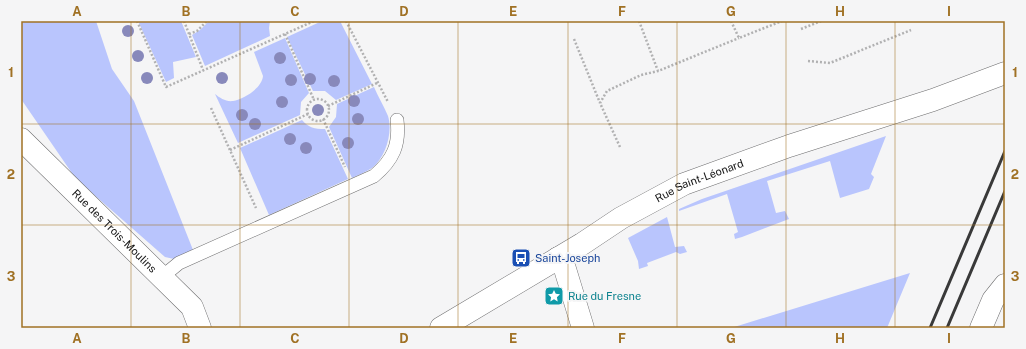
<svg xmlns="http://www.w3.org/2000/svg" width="1026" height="349" font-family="'Public Sans',sans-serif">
<rect width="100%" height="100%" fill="#f5f5f6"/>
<path fill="#b9c5fd" d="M21 21H96L112 69 134 101 193 250 174 259 165 257 76 179 21 99Z
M138 21H181L196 57 173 62 174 78 166 82Z
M209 21H270L269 28 270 36 205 66 192 35 200 30Z
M322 21H340L372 84 336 100 325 91H313L287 37Z
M285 38 309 93 301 102 300 115 238 143 215 94C220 98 226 102 233 101 244 99 262 88 263 76L254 52Z
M374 87C378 97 384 106 388 116 393 132 386 157 372 168 366 172 358 175 352 178L329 127 336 117 337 104Z
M302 120C309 128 314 129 325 129L348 179 269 215 240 148Z
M886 136 871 174 874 177 869 189 840 198 830 161 767 181 776 213 785 211 789 219 742 237 735 239 734 234 738 232 727 194 679 211V209L702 199Z
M667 217 675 247 684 246 687 252 680 254 676 252 647 263 648 266 639 269 638 261 628 238Z
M910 273 887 328H731Z"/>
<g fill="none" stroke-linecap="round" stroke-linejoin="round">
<g stroke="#6d6d6e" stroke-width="14">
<path id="service" d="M162 277 179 263 374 176C393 160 400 145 397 120"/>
</g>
<g stroke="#6d6d6e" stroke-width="23">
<g id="minor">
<path id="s1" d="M21 139 192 307 200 328"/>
<path d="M558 258 565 269 583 328"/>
<path d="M981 328 993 300 1005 285"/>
</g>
</g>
<g stroke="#6d6d6e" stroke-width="23">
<g id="tertiary">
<path id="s2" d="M441 328 582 244 621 218 684 184 789 146 933 100 1005 73"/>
</g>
</g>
<path stroke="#b1b1b2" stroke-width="2.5" stroke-dasharray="2 2" stroke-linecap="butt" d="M137 21 166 87 314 21
M184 21 203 70
M346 21 388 102
M639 21 658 71 739 38
M731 21 739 38 782 21
M801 29 821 21
M189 34 197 31 207 21
M285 34 314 100
M574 39 600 103
M808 61 830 63 911 30
M307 110a11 11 0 1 1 22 0a11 11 0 1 1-22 0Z
M328 106 377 83
M211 108 256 208
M323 119 345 167
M620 147 600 103 607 91 641 75 658 71
M230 150 308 114"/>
<use href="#service" stroke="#fff" stroke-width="13"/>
<use href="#minor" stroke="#fff" stroke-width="22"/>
<use href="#tertiary" stroke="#fff" stroke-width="22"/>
<path stroke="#393939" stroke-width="3" d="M930 328 1005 151
M947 328 1005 191"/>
</g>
<g fill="#8889bb">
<circle cx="128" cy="31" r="6"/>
<circle cx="138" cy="56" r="6"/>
<circle cx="280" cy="58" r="6"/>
<circle cx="147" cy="78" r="6"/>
<circle cx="222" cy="78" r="6"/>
<circle cx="310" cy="79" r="6"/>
<circle cx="291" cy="80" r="6"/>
<circle cx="334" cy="81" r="6"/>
<circle cx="354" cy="101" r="6"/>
<circle cx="282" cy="102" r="6"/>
<circle cx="318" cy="110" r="6"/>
<circle cx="242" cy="115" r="6"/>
<circle cx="358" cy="119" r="6"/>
<circle cx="255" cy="124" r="6"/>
<circle cx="290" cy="139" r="6"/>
<circle cx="348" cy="143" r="6"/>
<circle cx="306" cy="148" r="6"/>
</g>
<path fill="none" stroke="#a07124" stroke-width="1" stroke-opacity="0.55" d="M131 21V328M240 21V328M349 21V328M458 21V328M568 21V328M677 21V328M786 21V328M895 21V328M21 124H1005M21 225H1005"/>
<defs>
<g id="bus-square" transform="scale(1)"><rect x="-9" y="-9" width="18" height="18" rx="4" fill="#1a4fb4" stroke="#f5f5f6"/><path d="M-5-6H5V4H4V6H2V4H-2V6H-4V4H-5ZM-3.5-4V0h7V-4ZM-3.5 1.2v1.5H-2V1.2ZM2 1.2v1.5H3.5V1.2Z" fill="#fff"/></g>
<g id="sight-square" transform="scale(1)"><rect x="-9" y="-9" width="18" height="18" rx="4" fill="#0f9aa8" stroke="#f5f5f6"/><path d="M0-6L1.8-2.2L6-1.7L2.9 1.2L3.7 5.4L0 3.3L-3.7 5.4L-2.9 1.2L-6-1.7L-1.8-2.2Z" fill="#fff"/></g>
</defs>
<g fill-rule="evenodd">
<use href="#bus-square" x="521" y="258"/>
<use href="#sight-square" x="554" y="296"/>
</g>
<g text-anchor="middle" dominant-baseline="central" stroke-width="4" stroke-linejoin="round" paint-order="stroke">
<g font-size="11" fill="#161616" stroke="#f5f5f6">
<text stroke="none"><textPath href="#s2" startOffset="298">Rue Saint-Léonard</textPath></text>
<text stroke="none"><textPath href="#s1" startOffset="131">Rue des Trois-Moulins</textPath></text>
</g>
<g font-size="11" fill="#164399" stroke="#f5f5f6" text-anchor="start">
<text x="535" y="258">Saint-Joseph</text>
</g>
<g font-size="11" fill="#0d838f" stroke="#f5f5f6" text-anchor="start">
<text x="568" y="296">Rue du Fresne</text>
</g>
</g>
<rect width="1026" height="349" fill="none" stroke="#f5f5f6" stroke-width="44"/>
<rect x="22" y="22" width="982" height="305" fill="none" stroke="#a07124" stroke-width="1.5"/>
<g font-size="13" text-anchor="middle" font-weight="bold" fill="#a07124">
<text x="77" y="16">A</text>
<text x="186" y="16">B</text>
<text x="295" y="16">C</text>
<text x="404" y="16">D</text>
<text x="513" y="16">E</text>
<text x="622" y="16">F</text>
<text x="731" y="16">G</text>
<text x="840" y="16">H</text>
<text x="949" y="16">I</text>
<text x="11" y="77">1</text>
<text x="1015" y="77">1</text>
<text x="11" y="179">2</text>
<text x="1015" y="179">2</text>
<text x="11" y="281">3</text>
<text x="1015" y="281">3</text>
<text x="77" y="343">A</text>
<text x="186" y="343">B</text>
<text x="295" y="343">C</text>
<text x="404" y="343">D</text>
<text x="513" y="343">E</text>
<text x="622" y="343">F</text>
<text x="731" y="343">G</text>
<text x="840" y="343">H</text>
<text x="949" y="343">I</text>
</g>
</svg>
